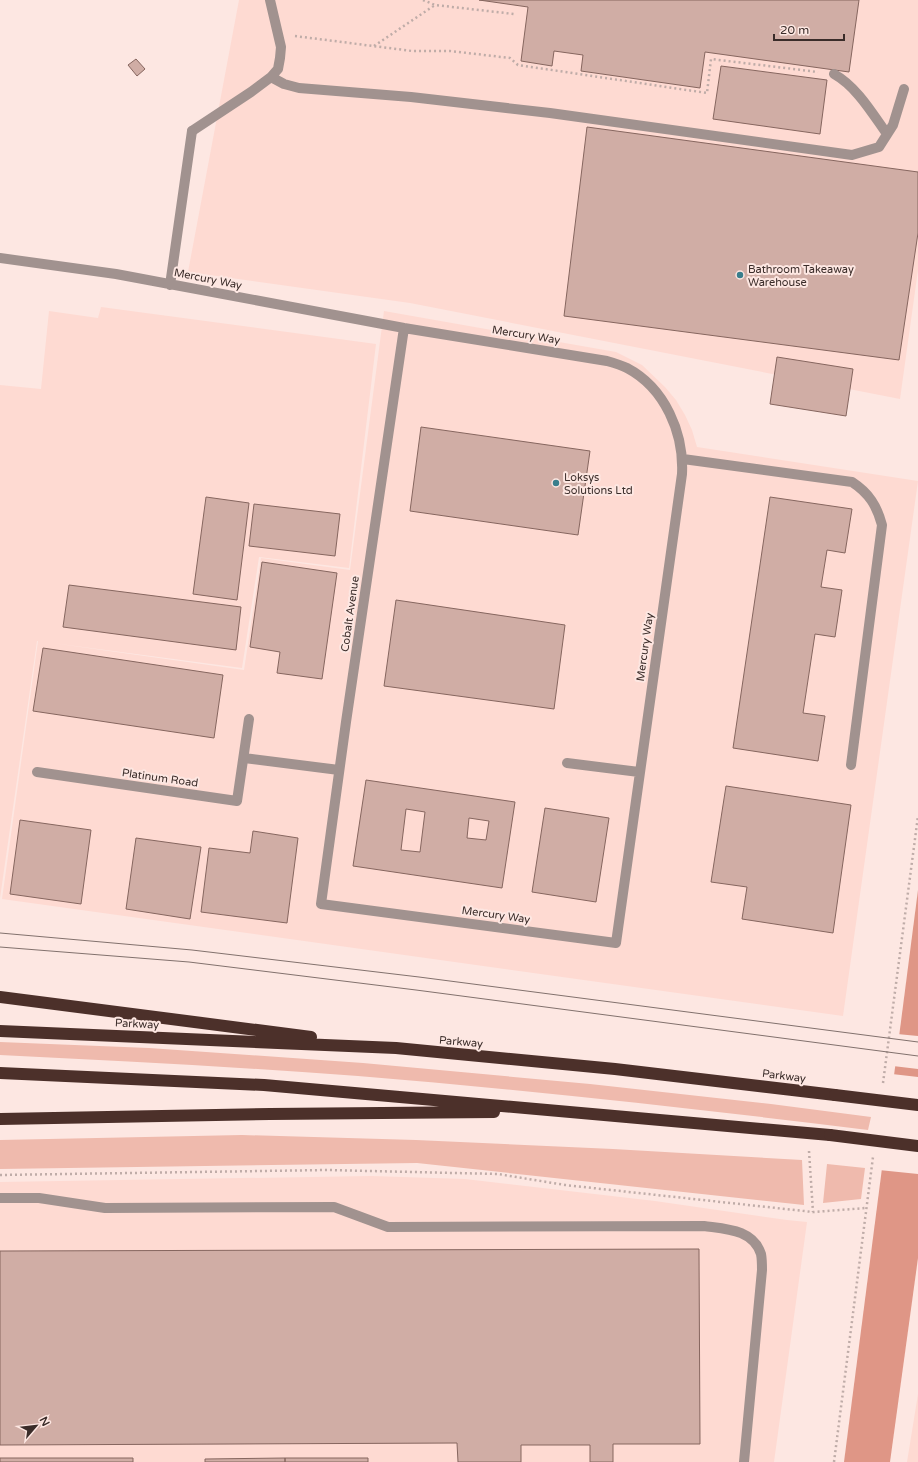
<svg xmlns="http://www.w3.org/2000/svg" width="918" height="1462" font-family="'Varela Round',sans-serif">
<rect width="100%" height="100%" fill="#fde7e2"/>
<path fill="#fedad2" d="M239 0H918V270L900 399 410 303 188 272Z
M101 307 376 344 349 568 259 557 242 668 37 641 0 898V385L41 389 49 311 98 318Z
M384 311 616 352 642 365 665 387 676 400 685 415 692 430 697 447 918 481 843 1016 2 899 38 641 244 670 261 558 350 570Z
M371 1176 465 1179 655 1201 787 1220 807 1222 774 1462H0V1182Z
M918 1394V1462H907Z"/>
<path fill="#efbaad" d="M0 1042 149 1048 363 1063 590 1084 771 1104 871 1117 868 1130C699 1109 529 1090 358 1076 239 1067 120 1061 0 1055Z
M242 1135 416 1140 613 1149 802 1160 804 1205 417 1163 0 1169V1140Z
M827 1164 865 1168 861 1199 823 1203Z"/>
<path fill="#df9686" d="M918 890V1258L890 1462H844Z"/>
<path fill="#fde7e2" d="M897 1034 918 1036V1069L893 1066Z
M892 1074 918 1077V1174L879 1170Z"/>
<path fill="#d0ada5" stroke="#86665f" fill-rule="evenodd" d="M479 0H859L849 72 705 52 700 88 581 71 583 55 554 51 552 66 521 61 528 7Z
M136 59 145 69 137 76 128 65Z
M721 66 827 80 820 134 713 119Z
M587 127 918 172V233L899 360 564 316Z
M777 357 853 369 846 416 770 404Z
M421 427 590 451 578 535 410 511Z
M206 497 249 503 237 600 193 594Z
M770 497 852 509 845 553 827 550 821 587 842 590 835 637 815 634 803 713 825 716 818 761 733 748Z
M254 504 340 514 335 556 249 546Z
M262 562 337 573 322 679 277 673 280 652 250 647Z
M69 585 241 607 236 650 63 627Z
M396 600 565 625 554 709 384 686Z
M43 648 223 675 214 738 33 711Z
M366 780 515 802 502 888 353 866ZM406 809 425 812 420 852 401 850ZM469 818 489 821 486 840 467 838Z
M726 786 851 805 833 933 742 919 747 887 711 882Z
M545 808 609 818 596 902 532 892Z
M20 820 91 830 81 904 10 894Z
M253 831 298 838 287 923 201 912 209 848 250 853Z
M136 838 201 847 190 919 126 909Z
M699 1249 700 1444H613V1462H590V1445H521V1462H458L457 1443 0 1445V1251Z
M0 1458H133V1462H0Z
M285 1458H368V1462H285Z
M285 1458V1462H205V1459Z"/>
<g fill="none" stroke-linecap="round" stroke-linejoin="round">
<path stroke="#bfaca8" stroke-width="2.5" stroke-dasharray="2 3" stroke-linecap="butt" d="M423 0 435 5 514 14
M295 36 412 51H450L510 58 518 65 707 93 711 59 818 72
M374 46 435 5
M883 1083 918 816
M809 1151 813 1212
M0 1175 327 1170 498 1174 565 1185 813 1212 866 1208
M834 1462 873 1157"/>
<path stroke="#a1928f" stroke-width="10" d="M834 74C857 87 872 113 887 134
M271 77 284 84 299 88 411 97 550 113 852 155 879 147 893 125 904 89
M192 131 251 92 271 77 278 69 280 58 281 47 270 0
M0 1198H39L105 1208 334 1207 388 1227 704 1226C725 1229 753 1229 761 1254 762 1259 762 1265 762 1270L744 1462"/>
<path stroke="#a1928f" stroke-width="10" d="M0 258 116 274 404 328 607 361C614 363 621 365 627 368 665 388 684 433 682 474L616 943 321 904 346 722 404 328
M170 285 192 131
M683 459 852 482C869 493 877 506 882 525L851 765
M244 758 339 770
M567 763 639 772
M37 772 237 801 249 719"/>
<path stroke="#4c302a" stroke-width="12" d="M0 997 311 1037
M0 1031 396 1048 615 1069 835 1095
M0 1073 264 1085 830 1135
M0 1119 270 1114 494 1112"/>
<path stroke="#82716d" stroke-width="1" d="M0 933 192 950 419 977 918 1042
M0 947 189 962 416 990 918 1056"/>
<path stroke="#4c302a" stroke-width="12" d="M835 1095 918 1105
M830 1135 918 1146"/>
</g>
<g fill="#397e8c" stroke="#fde7e2" stroke-width="1.5">
<circle cx="740" cy="275" r="4"/>
<circle cx="556" cy="483" r="4"/>
</g>
<g text-anchor="middle" dominant-baseline="central" stroke-width="4" stroke-linejoin="round" paint-order="stroke">
<g font-size="11" fill="#3a2c29" stroke="#fde7e2" text-anchor="start">
<text x="748" y="269">Bathroom Takeaway<tspan x="748" dy="13">Warehouse</tspan></text>
<text x="564" y="477">Loksys<tspan x="564" dy="13">Solutions Ltd</tspan></text>
</g>
<g font-size="11" fill="#3a2c29" stroke="#fde7e2">
<text transform="translate(208 279) rotate(11)">Mercury Way</text>
<text transform="translate(526 335) rotate(9)">Mercury Way</text>
<text transform="translate(350 614) rotate(-82)">Cobalt Avenue</text>
<text transform="translate(645 647) rotate(-82)">Mercury Way</text>
<text transform="translate(160 778) rotate(8)">Platinum Road</text>
<text transform="translate(496 915) rotate(8)">Mercury Way</text>
<text transform="translate(137 1024) rotate(3)">Parkway</text>
<text transform="translate(461 1042) rotate(5)">Parkway</text>
<text transform="translate(784 1076) rotate(7)">Parkway</text>
</g>
</g>
<g transform="translate(36 1426) rotate(62)" stroke="#fde7e2" stroke-width="3" paint-order="stroke">
<path d="M0-3L7 15L0 10L-7 15Z" fill="#3a2c29"/>
<text y="-6" font-size="11" font-weight="bold" text-anchor="middle" fill="#3a2c29">N</text>
</g>
<path d="M774 34v6h70v-6" fill="none" stroke="#3a2c29" stroke-width="2"/>
<text x="780" y="34" font-size="12" fill="#3a2c29" stroke="#fde7e2" stroke-width="3" paint-order="stroke">20 m</text>
</svg>
